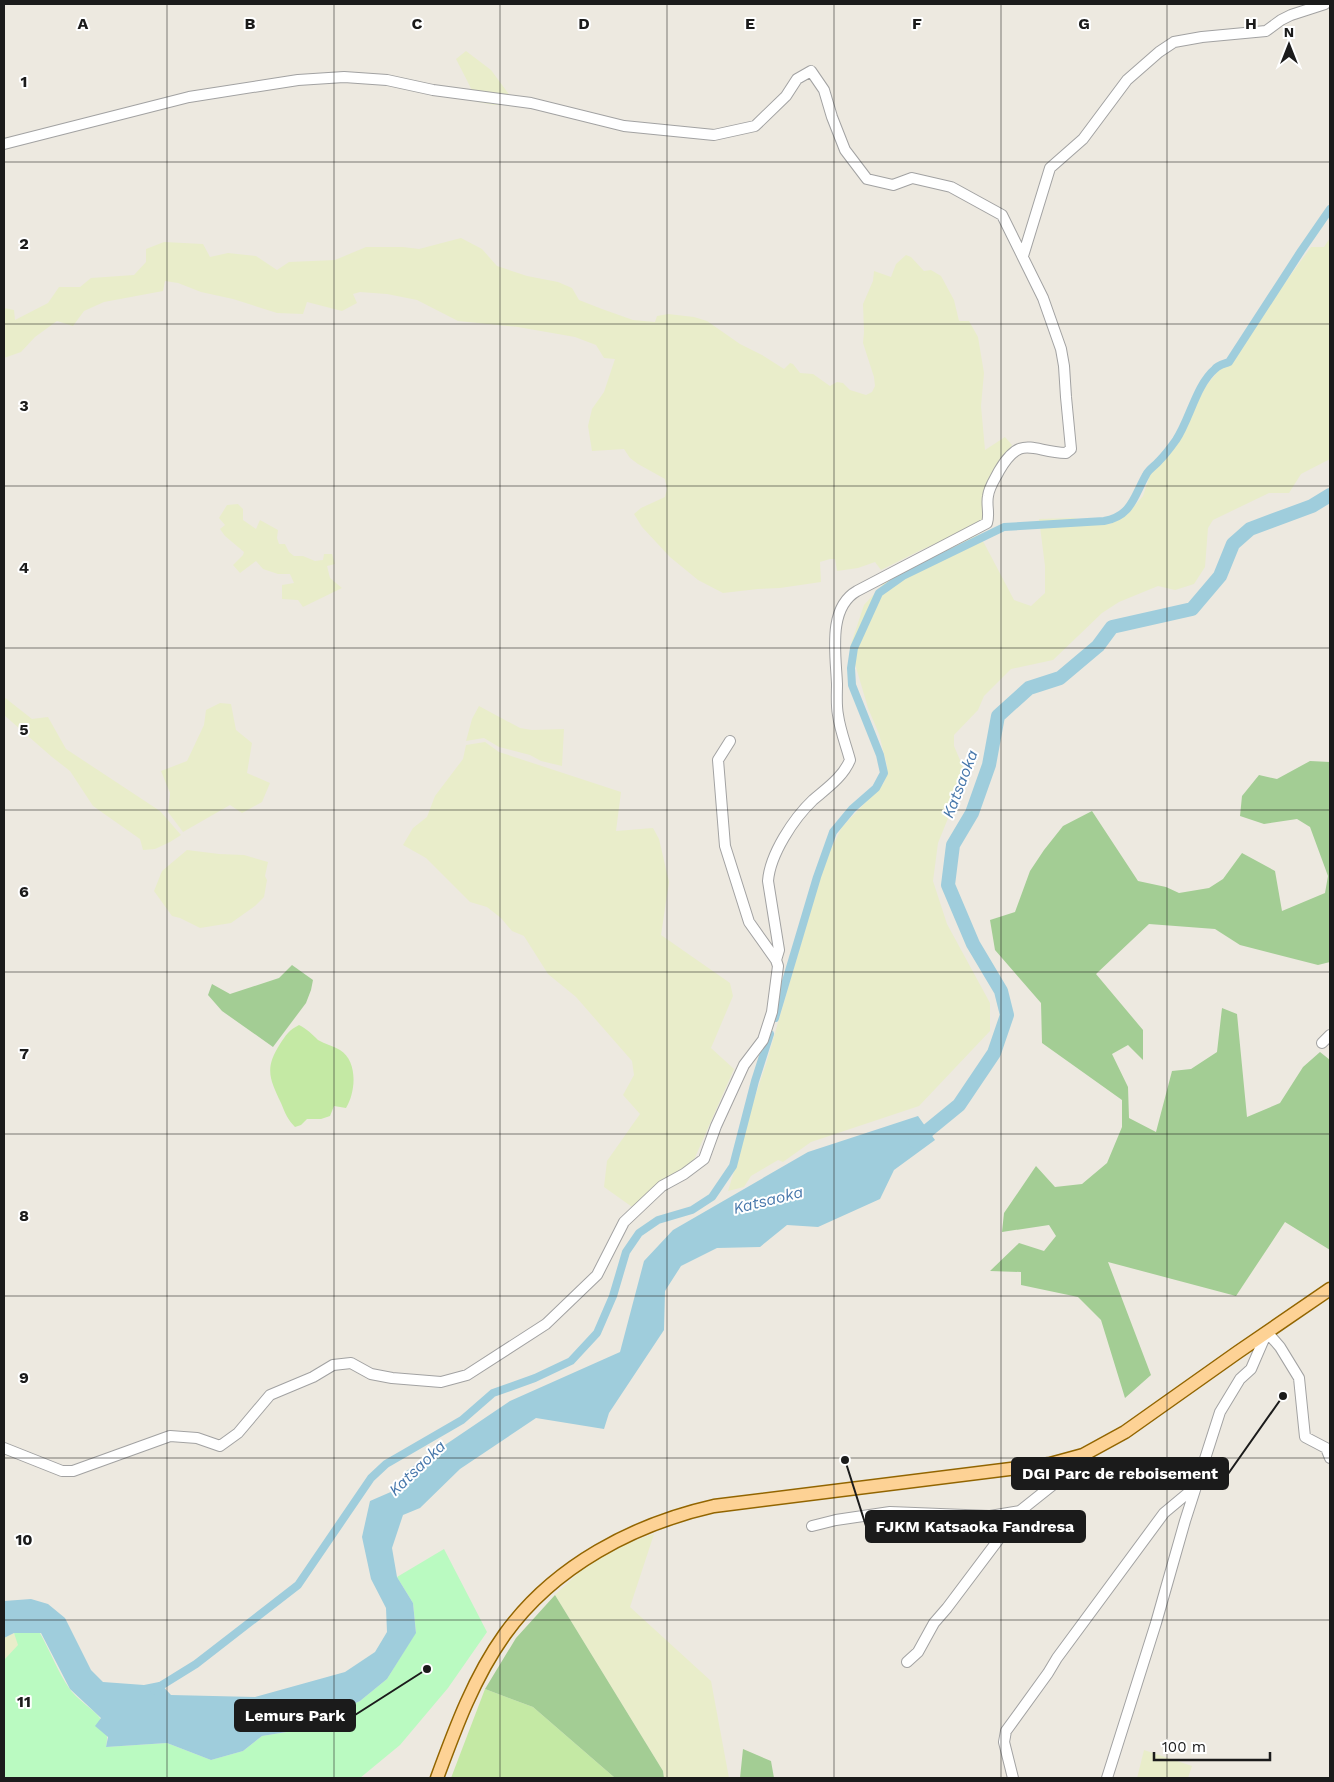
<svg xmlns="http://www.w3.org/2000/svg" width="1334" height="1782" font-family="'Work Sans',sans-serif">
<rect width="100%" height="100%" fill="#ede9e0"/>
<path fill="#e9edca" d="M466 51 491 70 516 104 494 105 478 102 456 59Z
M461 238 482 249 497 266 527 276 558 282 572 288 579 300 602 309 633 320 655 322 657 316 668 314 694 317 707 321 740 344 762 355 784 369 790 363 793 364 800 373 813 374 830 386 837 382 843 383 850 390 866 395 872 392 875 386 874 377 863 343 864 332 863 304 873 281 874 271 891 277 896 264 906 255 911 257 924 271 931 270 941 276 954 300 959 321H969L978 337 984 373 981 406 985 450 1005 437 1012 445 997 467 986 517 977 525 921 550 881 570 875 562 858 568 837 571 835 559H830L820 562 821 582 780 588 758 589 723 593 698 580 670 557 642 527 634 514 641 508 665 497 667 489 665 479 638 464 630 458 624 449 592 451 588 426 592 409 604 392 615 359 604 358 596 345 575 337 518 327 458 321 417 300 387 294 360 292 353 294 357 303 342 311 307 302 303 314 277 313 233 299 201 292 178 283 165 281 163 291 104 302 84 311 73 326 57 321 35 337 21 352 4 358V308L14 310 15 320 48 303 59 287H80L91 278 134 275 146 262V249L164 242 203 244 210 257 228 253 256 256 277 270 289 262 335 260 366 247H403L419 249Z
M1330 238V459L1301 474 1289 493H1269L1213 520 1208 528 1205 567 1194 584 1175 590 1158 586 1119 602 1102 613 1053 660 1011 669 984 696 978 710 954 735V746L966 774 938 843 933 881 947 924 990 1003V1031L919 1106 811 1142 783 1162 778 1160 751 1176 744 1187 728 1191 737 1162 744 1129 766 1064 825 861 842 827 884 783 887 766 879 734 868 708 850 647 864 605 885 582 977 535 984 543 1014 600 1031 606 1045 593V566L1039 519 1073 518 1110 524 1128 513 1143 496 1151 472 1165 459 1173 448 1206 386 1218 371 1234 361 1265 310 1311 247H1324Z
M238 504 243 509V520L256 529 260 520 278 530 277 538 279 544H285L289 552 294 556H303L315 561 323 560 324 554H332L335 564 327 566 330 578 342 588 303 607 298 600 282 599V585L294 583 290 574H278L263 569 256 561 240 573 233 565 243 555 244 552 225 536 220 529 225 525 219 518 227 505Z
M4 697 32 719 48 717 66 749 160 811 181 835 170 842 155 849 143 850 140 839 93 806 70 771 52 757 4 715Z
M220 703 231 704 236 730 252 743 247 773 270 783 262 802 242 813 230 805 183 832 168 812 170 793 161 771 187 761 204 725 206 710Z
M479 706 520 728 532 730 564 729 562 766 541 761 530 755 499 747 484 738 466 741 472 719Z
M485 742 499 752 621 792 616 831 653 828 659 839 669 882 661 935 730 983 733 996 711 1048 734 1069 690 1169 635 1209 604 1187 607 1161 640 1114 623 1095 634 1075 632 1061 576 997 548 974 524 936 512 931 501 918 487 907 470 902 426 858 403 845 413 828 427 817 435 796 463 759 466 745Z
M187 850 219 854 244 855 268 862 265 876 267 880 264 897 255 906 231 923 200 928 180 918 172 916 154 891 162 871Z
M654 1534 630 1607 711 1681 729 1778H664L663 1771 555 1595 589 1563 615 1547Z
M14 1633 19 1645 4 1660V1638Z
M1144 1750 1192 1766 1188 1778H1137Z"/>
<path fill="#c4e9a4" d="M299 1025C307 1029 312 1034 318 1040 325 1044 333 1046 340 1050 358 1061 356 1092 346 1108L334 1106 330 1116 321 1119H307L301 1125 295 1127C288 1120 285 1113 281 1103 270 1079 264 1069 280 1044 286 1035 289 1030 299 1025Z
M485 1689 533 1707 615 1778H451Z"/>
<path fill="#a3cd94" d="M1310 761 1330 762V962L1318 965 1240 945 1215 929 1149 924 1096 974 1143 1030V1060L1128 1045 1112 1054 1128 1087 1129 1118 1156 1132 1172 1071 1191 1069 1217 1052 1222 1008 1237 1014 1247 1117 1280 1103 1303 1067 1320 1052 1330 1060V1250L1285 1222 1236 1296 1108 1262 1151 1375 1125 1398 1101 1320 1078 1297 1021 1285V1272L990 1271 1019 1243 1044 1251 1056 1236 1049 1225 1002 1232 1004 1213 1036 1166 1055 1187 1082 1184 1107 1163 1122 1127V1100L1042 1043 1041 1003 995 950 990 920 1015 912 1030 871 1044 850 1063 826 1092 811 1138 881 1166 887 1179 893 1209 888 1223 879 1242 853 1275 871 1282 911 1325 893 1328 876 1310 827 1297 819 1264 824 1240 816 1242 796 1259 775 1277 779Z
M292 965 313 980 311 990 306 1003 273 1047 222 1011 208 995 212 984 230 994 279 978Z
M555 1595 663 1771 664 1778H615L533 1707 485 1689 516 1638Z
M743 1749 771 1761 774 1778H740Z"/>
<path fill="#bafac1" d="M444 1549 487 1632 448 1688 400 1745 360 1778H4V1660L18 1645 14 1633H40C50 1651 58 1672 69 1688 84 1709 113 1715 106 1747L167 1743 211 1760 243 1751 262 1736 299 1730 360 1701 387 1679 416 1632 413 1603 397 1577Z"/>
<path fill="#9fcddc" d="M918 1116 935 1140 894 1170 880 1199 818 1227 787 1225 760 1247 717 1248 681 1266 665 1291 664 1330 609 1413 604 1429 536 1418 460 1469 420 1508 403 1515 392 1548 397 1577 413 1603 416 1633 387 1679 360 1701 299 1730 262 1736 243 1751 211 1760 167 1743 106 1747 108 1737 95 1726 101 1718 70 1689 41 1633H14L4 1638V1601L31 1599 48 1604 65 1618 91 1670 103 1682 144 1685 159 1682 171 1695 255 1697 345 1672 375 1652 387 1632 386 1608 371 1579 362 1537 370 1501 393 1491 405 1472 510 1401 620 1352 644 1261 673 1230 808 1152Z"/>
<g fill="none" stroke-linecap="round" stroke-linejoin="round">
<path stroke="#9fcddc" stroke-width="8" d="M775 1018 817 877 833 832 852 809 876 788 884 773 880 755 852 685 851 668 854 648 879 593 903 576 1004 527 1104 521C1132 516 1134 496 1146 475 1149 469 1155 466 1159 461 1165 455 1171 447 1176 440 1190 419 1196 385 1215 369 1218 365 1224 364 1229 362L1301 251 1330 209
M154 1690 196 1664 298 1585 371 1478 386 1464 462 1420 493 1393 535 1378 571 1361 597 1333 613 1296 626 1252 639 1233 658 1220 692 1210 712 1197 733 1166 755 1081 770 1034"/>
<path stroke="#9fcddc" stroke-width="14" d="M915 1141 959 1105 994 1053 1007 1015 1001 991 973 944 948 885 953 845 972 813 989 765 998 716 1029 688 1060 678 1098 646 1112 627 1192 609 1220 576 1233 544 1250 529 1312 506 1330 495"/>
<g stroke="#a2a2a2" stroke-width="12">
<path id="minor" d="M4 144 189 97 298 80 344 77 387 80 433 90 531 103 624 126 714 135 755 126 786 96 797 79 811 71 824 90 832 117 845 150 867 179 893 185 912 178 951 187 1002 215 1043 298 1061 349 1064 366 1066 397 1071 449 1066 453C1032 452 1021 433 999 471 995 479 989 487 988 496 986 505 990 514 987 523L857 591C827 608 836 656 837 684 837 694 836 705 838 715 840 730 846 745 850 760 843 777 827 788 813 800 794 818 770 854 768 881L779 950 776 960
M1023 256 1050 168 1083 139 1127 80 1159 52 1174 42 1202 37 1266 31 1281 20 1291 15 1325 4
M1322 1043 1330 1035
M4 1448 62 1471H73L170 1436 197 1438 220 1446 238 1433 270 1395 313 1377 333 1365 351 1363 371 1374 392 1378 441 1382 467 1375 546 1324 597 1275 624 1222 662 1186 684 1174 704 1159 716 1126 744 1065 763 1040 772 1012 778 966 776 960 749 922 725 846 718 760 730 741
M812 1526 836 1520 890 1512 990 1516 1020 1511 1074 1468 1083 1455
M907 1662 918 1652 934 1623 947 1608 1020 1511
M1013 1778 1004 1742 1006 1731 1048 1673 1057 1658 1164 1513 1194 1488
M1107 1778 1156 1623 1185 1521 1220 1412 1240 1379 1251 1369 1267 1332 1280 1347 1299 1378 1305 1437 1326 1448 1330 1458"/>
</g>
<g stroke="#926500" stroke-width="15">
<path id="major" d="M437 1778C455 1729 474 1677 505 1634 554 1566 634 1524 714 1506L1050 1464 1083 1455 1125 1432 1238 1352 1330 1289"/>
</g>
<use href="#minor" stroke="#fff" stroke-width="10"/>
<use href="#major" stroke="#fdd295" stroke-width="12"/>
</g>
<path fill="none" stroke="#1b1b1b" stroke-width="1" stroke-opacity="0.55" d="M167 4V1778M334 4V1778M500 4V1778M667 4V1778M834 4V1778M1001 4V1778M1167 4V1778M4 162H1330M4 324H1330M4 486H1330M4 648H1330M4 810H1330M4 972H1330M4 1134H1330M4 1296H1330M4 1458H1330M4 1620H1330"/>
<g text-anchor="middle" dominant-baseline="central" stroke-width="4" stroke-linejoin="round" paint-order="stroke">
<g font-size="16" font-style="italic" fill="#4777ab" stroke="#fff">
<text transform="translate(960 784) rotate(-69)">Katsaoka</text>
<text transform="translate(768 1200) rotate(-14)">Katsaoka</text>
<text transform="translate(417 1468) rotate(-44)">Katsaoka</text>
</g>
</g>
<g font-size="16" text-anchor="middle" font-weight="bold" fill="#1b1b1b" stroke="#fff" stroke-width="4" stroke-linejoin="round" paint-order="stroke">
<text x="83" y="29">A</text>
<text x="250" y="29">B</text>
<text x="417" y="29">C</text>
<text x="584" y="29">D</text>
<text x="750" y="29">E</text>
<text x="917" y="29">F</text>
<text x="1084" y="29">G</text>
<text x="1251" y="29">H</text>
<text x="24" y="87">1</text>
<text x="24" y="249">2</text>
<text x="24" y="411">3</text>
<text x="24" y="573">4</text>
<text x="24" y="735">5</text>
<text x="24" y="897">6</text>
<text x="24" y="1059">7</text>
<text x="24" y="1221">8</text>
<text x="24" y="1383">9</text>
<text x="24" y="1545">10</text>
<text x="24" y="1707">11</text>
</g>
<path fill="none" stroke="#1b1b1b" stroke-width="2" d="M1283 1396L1228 1474M845 1460L866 1526M427 1669L355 1715"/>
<g fill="#1b1b1b" stroke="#fff" stroke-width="2">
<circle cx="1283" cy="1396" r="5"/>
<circle cx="845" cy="1460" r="5"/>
<circle cx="427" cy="1669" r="5"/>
</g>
<g fill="#1b1b1b" stroke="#1b1b1b" stroke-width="2">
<rect x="1012" y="1458" width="216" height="31" rx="5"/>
<rect x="866" y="1511" width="219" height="31" rx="5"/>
<rect x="235" y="1700" width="120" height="31" rx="5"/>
</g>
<g font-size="16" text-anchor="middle" font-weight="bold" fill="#fff">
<text x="1120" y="1479">DGI Parc de reboisement</text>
<text x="975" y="1532">FJKM Katsaoka Fandresa</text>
<text x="295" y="1721">Lemurs Park</text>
</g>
<rect width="1334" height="1782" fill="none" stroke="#1b1b1b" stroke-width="10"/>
<g transform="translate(1289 45)" stroke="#ffffff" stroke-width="4" paint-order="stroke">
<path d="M0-4L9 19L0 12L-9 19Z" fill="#1b1b1b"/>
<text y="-8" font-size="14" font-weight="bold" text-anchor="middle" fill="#1b1b1b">N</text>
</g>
<path d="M1154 1752v8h116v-8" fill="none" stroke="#1b1b1b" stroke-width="2.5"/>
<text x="1162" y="1752" font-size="15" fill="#1b1b1b" stroke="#ffffff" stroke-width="4" paint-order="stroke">100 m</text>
</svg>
